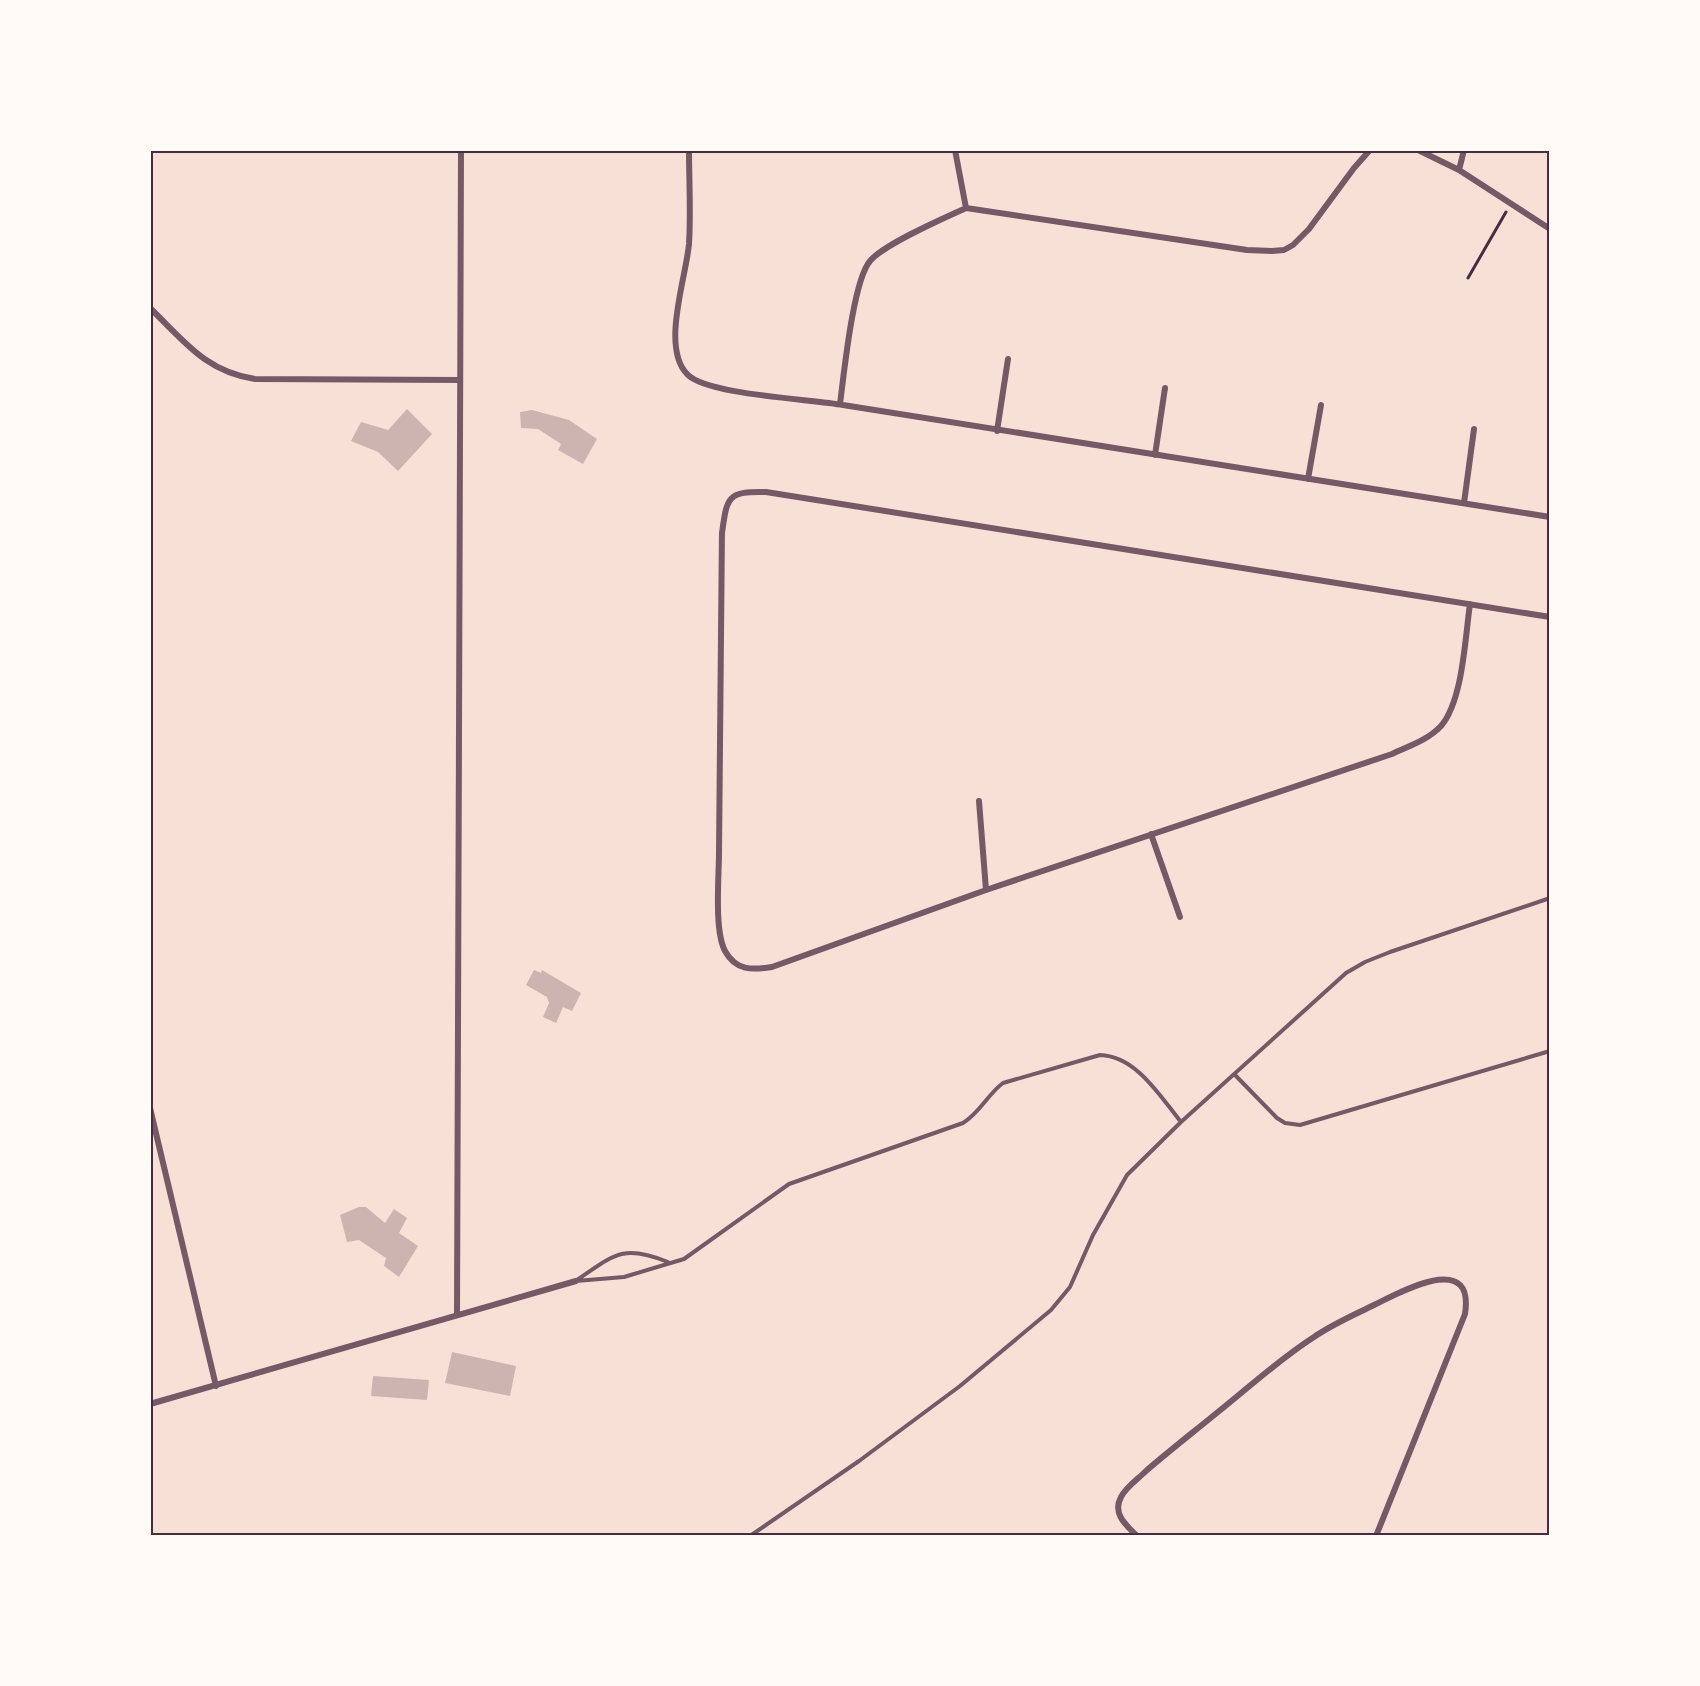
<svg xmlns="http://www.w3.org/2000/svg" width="1700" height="1686" font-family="Overpass,sans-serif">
<rect width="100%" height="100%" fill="#f7e1d7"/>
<path fill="#ccb4b1" d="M407 409 432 434 398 471 378 452 351 441 361 422 388 430Z
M532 410 569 420 597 439 583 464 558 450 561 444 538 429 521 428 520 412Z
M534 970 541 973 542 970 581 993 572 1011 563 1007 556 1023 543 1017 549 1003 547 997 526 985Z
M359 1207H366L385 1223 394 1209 407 1218 399 1233 418 1246 399 1277 384 1266 386 1258 359 1240 347 1242 340 1215Z
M452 1352 516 1366 510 1396 445 1383Z
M373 1376 429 1380 427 1400 371 1396Z"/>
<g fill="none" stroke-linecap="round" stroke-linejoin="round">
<path stroke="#4a2c40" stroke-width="3" d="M1468 278 1506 212"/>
<path stroke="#755966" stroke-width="4" d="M1235 1075 1277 1118 1285 1123 1300 1125 1550 1051
M577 1280C615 1254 623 1244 668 1262
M576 1281 624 1277 684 1259 789 1184 963 1123C980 1113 987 1095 1003 1083L1100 1055C1136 1056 1160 1096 1181 1122
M750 1536 859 1461 960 1386 1051 1310 1070 1287 1093 1235 1127 1175 1181 1122 1346 973 1365 962 1390 952 1550 898"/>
<path stroke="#755966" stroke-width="6" d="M689 150C689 181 691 213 689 244 686 278 661 347 687 374 706 395 811 399 843 405 1079 443 1315 479 1550 517
M955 150 966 208
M1418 150 1459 170 1550 229
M1459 170 1464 150
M150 308C184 341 206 372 255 379L460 380
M840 404C844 374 853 281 870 261 884 244 944 218 966 208L1247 250 1272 251 1284 250 1293 245 1309 229 1354 168 1370 150
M997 431 1008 359
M1155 455 1165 388
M1308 479 1321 405
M1464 503 1474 429
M1470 604C1465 638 1463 700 1441 726 1428 740 1409 746 1392 754L986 890 772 967C752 970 736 971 725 951 714 930 719 877 719 852 719 745 720 639 722 533 727 497 727 491 766 492L1550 617
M979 801 986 890
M1151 834 1180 917
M150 1108 216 1386
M457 1315 461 150
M150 1404 576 1281
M1137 1536C1126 1525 1112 1514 1121 1497 1126 1487 1138 1479 1146 1471 1168 1452 1191 1434 1213 1416 1246 1390 1278 1360 1314 1337 1333 1324 1354 1315 1374 1305 1401 1292 1475 1250 1465 1314L1376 1536"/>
</g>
<rect width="1700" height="1686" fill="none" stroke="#fffaf5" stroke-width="303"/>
<rect x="152" y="152" width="1396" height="1382" fill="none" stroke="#4a2c40" stroke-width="2"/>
</svg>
